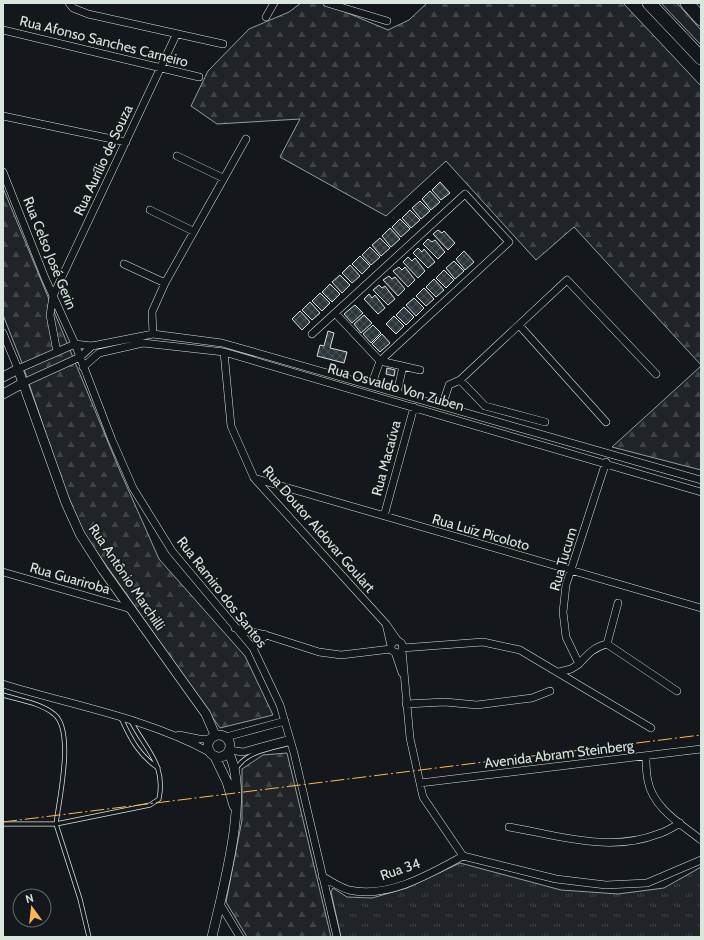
<svg xmlns="http://www.w3.org/2000/svg" width="704" height="940" font-family="Cabin,sans-serif">
<defs>
<pattern id="grass-tufts" width="24" height="20" patternUnits="userSpaceOnUse"><rect width="24" height="20" fill="#202428"/><path d="M3 7l-1-3M5 7V3M7 7l1-3M15 17l-1-3M17 17v-4M19 17l1-3" fill="none" stroke="#404447"/></pattern>
<pattern id="forest-firs" width="22" height="20" patternUnits="userSpaceOnUse"><rect width="22" height="20" fill="#202428"/><path d="M5 1l3.5 6h-7zM16 11l3.5 6h-7z" fill="#404447"/></pattern>
<pattern id="building-cross-hatch" width="8" height="8" patternUnits="userSpaceOnUse"><rect width="8" height="8" fill="#2c363c"/><path d="M0 0l8 8M0 8l8-8" fill="none" stroke="#4a5358"/></pattern>
</defs>
<rect width="100%" height="100%" fill="#14181c"/>
<path fill="url(#grass-tufts)" stroke="#939e99" d="M661 3H677L701 30V45Z
M460 863 561 890 618 894 664 888 701 867V937H341L331 892 333 888 347 897 372 898 407 888Z"/>
<path fill="url(#forest-firs)" stroke="#939e99" d="M301 3H324L388 30 409 20 427 3H623L701 86V365L574 227 536 260 446 161 386 216 280 157 300 119 217 124 191 106 208 71 249 29 289 12Z
M3 188 120 471 159 559 245 656 273 715 220 728 83 532 64 487 22 363 3 315Z
M701 366V470L612 447Z
M287 753 331 937H247L226 902 242 820V769L263 755Z"/>
<path fill="url(#building-cross-hatch)" stroke="#d8e6dc" d="M440 182 450 193 441 200 432 190Z
M430 191 440 202 431 210 422 199Z
M420 201 430 211 421 219 412 208Z
M410 210 420 220 411 228 402 218Z
M400 219 410 229 401 237 392 227Z
M390 228 400 239 391 247 382 236Z
M438 230 442 233 444 231 455 243 448 250 433 234Z
M380 238 390 248 381 256 372 245Z
M428 239 432 242 435 240 445 252 438 259 423 244Z
M370 247 380 257 371 265 362 255Z
M418 248 422 252 424 249 435 262 428 268 413 253Z
M464 251 474 262 465 270 456 259Z
M360 256 370 266 362 274 352 264Z
M408 257 412 261 415 258 425 271 418 278 403 262Z
M454 261 464 271 455 279 446 268Z
M350 265 360 276 352 283 342 273Z
M399 267 402 270 405 267 415 280 408 287 393 271Z
M444 270 454 280 446 288 436 278Z
M340 275 350 285 342 293 332 282Z
M389 276 392 279 395 277 405 289 398 296 383 280Z
M434 279 444 290 436 297 426 287Z
M330 284 340 294 332 302 322 292Z
M379 285 382 288 385 286 395 299 388 305 373 290Z
M424 288 434 299 426 306 416 296Z
M320 293 330 303 322 311 312 301Z
M369 294 372 298 375 295 385 308 378 314 364 299Z
M414 298 424 308 416 316 406 305Z
M310 302 320 313 312 320 302 310Z
M355 305 363 313 352 323 344 314Z
M404 307 414 317 406 325 396 315Z
M300 311 310 322 302 330 292 319Z
M364 315 372 323 361 333 354 324Z
M394 316 404 326 396 334 386 324Z
M373 325 381 333 371 343 363 334Z
M328 331 334 333 330 348 347 352 344 363 317 356 320 345 324 346Z
M382 334 390 343 380 352 372 344Z
M387 368 395 370 394 376 386 374Z"/>
<g fill="none" stroke-linecap="round" stroke-linejoin="round">
<g stroke="#d8e6dc" stroke-width="5">
<path id="service" d="M3 695C19 700 41 703 54 714 75 730 59 800 56 824L150 805 159 799C166 764 146 750 131 721
M121 718C131 740 139 755 158 768
M236 769C246 751 273 748 291 743
M3 824H56L80 899 89 937"/>
</g>
<g stroke="#d8e6dc" stroke-width="8">
<path id="minor" d="M69 3 73 8 88 14 223 44
M327 3 387 21
M266 17 274 3
M3 30 199 77
M3 116 126 142
M177 156 223 178
M3 172 45 278 75 344 112 440 133 488 172 551 253 648 280 705 294 753 337 937
M150 210 193 231
M124 264 165 283
M335 313 380 361 420 370
M519 325 606 422
M3 333 18 369 75 344 92 346 153 334 222 343 701 480
M153 334 152 312 165 283 246 139
M312 334 465 194 509 242 380 361 371 386
M57 352 50 315 53 296 176 35
M224 352 231 426 254 478 386 624 398 641
M83 367 99 353 143 343 224 352 701 492
M460 380 485 406 545 422
M23 383 80 357 92 346
M397 393 403 366
M442 406 449 385 460 380 567 280 656 374
M254 478 701 608
M384 516 414 407
M3 572 131 609
M386 624 391 646
M235 628 266 635 319 652 341 655 391 649
M391 647a6 6 0 1 1 12 0a6 6 0 1 1-12 0Z
M607 644 618 603
M253 648 266 635
M402 648 483 642 520 650 651 728
M402 650 410 738 423 797 463 856 556 879 606 885 647 883 701 860
M395 652 402 673
M579 664C588 654 594 647 607 644L677 691
M559 672 571 669 579 664 566 637 563 612 566 585 606 462
M3 684C70 705 147 718 209 752
M406 704 445 702 477 705 532 698 550 691
M179 735 199 739H209
M226 737 285 721
M229 750 243 752 290 739
M646 756C646 765 646 773 648 781 653 808 681 824 701 840
M420 783 701 749
M509 827C557 835 610 853 658 834 666 832 673 827 680 823
M322 876C330 881 339 887 349 890 388 899 430 874 463 856
M220 904 240 937"/>
</g>
<g stroke="#d8e6dc" stroke-width="10">
<path id="tertiary" d="M3 377 18 369 66 503 80 534 103 570 206 714 215 735
M3 394 23 383
M208 746a11 11 0 1 1 22 0a11 11 0 1 1-22 0Z
M215 757 227 782 234 806
M212 937C222 893 251 791 228 752"/>
</g>
<g stroke="#d8e6dc" stroke-width="14">
<path id="motorway" d="M649 3 701 58
M687 3 701 19"/>
</g>
<use href="#service" stroke="#14181c" stroke-width="3.5"/>
<use href="#minor" stroke="#14181c" stroke-width="7"/>
<use href="#tertiary" stroke="#14181c" stroke-width="9"/>
<use href="#motorway" stroke="#14181c" stroke-width="13"/>
<path stroke="#ffb74d" stroke-width="1" stroke-dasharray="14 3 2 3" stroke-linecap="butt" d="M3 822 701 735"/>
</g>
<g text-anchor="middle" dominant-baseline="central" stroke-width="3" stroke-linejoin="round" paint-order="stroke">
<g font-size="14" fill="#d8e6dc" stroke="#14181c">
<text transform="translate(104 41) rotate(14)">Rua Afonso Sanches Carneiro</text>
<text transform="translate(103 160) rotate(-65)">Rua Aurílio de Souza</text>
<text transform="translate(50 253) rotate(68)">Rua Celso José Gerin</text>
<text transform="translate(396 387) rotate(16)">Rua Osvaldo Von Zuben</text>
<text transform="translate(386 458) rotate(-75)">Rua Macaúva</text>
<text transform="translate(319 529) rotate(49)">Rua Doutor Aldovar Goulart</text>
<text transform="translate(481 532) rotate(16)">Rua Luíz Picoloto</text>
<text transform="translate(563 559) rotate(-74)">Rua Tucum</text>
<text transform="translate(127 577) rotate(56)">Rua Antônio Marchilli</text>
<text transform="translate(70 578) rotate(16)">Rua Guariroba</text>
<text transform="translate(222 592) rotate(52)">Rua Ramiro dos Santos</text>
<text transform="translate(559 754) rotate(-7)">Avenida Abram Steinberg</text>
<text transform="translate(400 869) rotate(-19)">Rua 34</text>
</g>
</g>
<rect width="704" height="940" fill="none" stroke="#d8e6dc" stroke-width="8"/>
<g transform="translate(32 908) rotate(345)"><circle r="19" fill="#14181c" stroke="#626a69"/>
<path d="M0-3L7 15L0 10L-7 15Z" fill="#ffb74d"/>
<text y="-6" font-size="11" font-weight="bold" text-anchor="middle" fill="#d8e6dc">N</text>
</g>
</svg>
